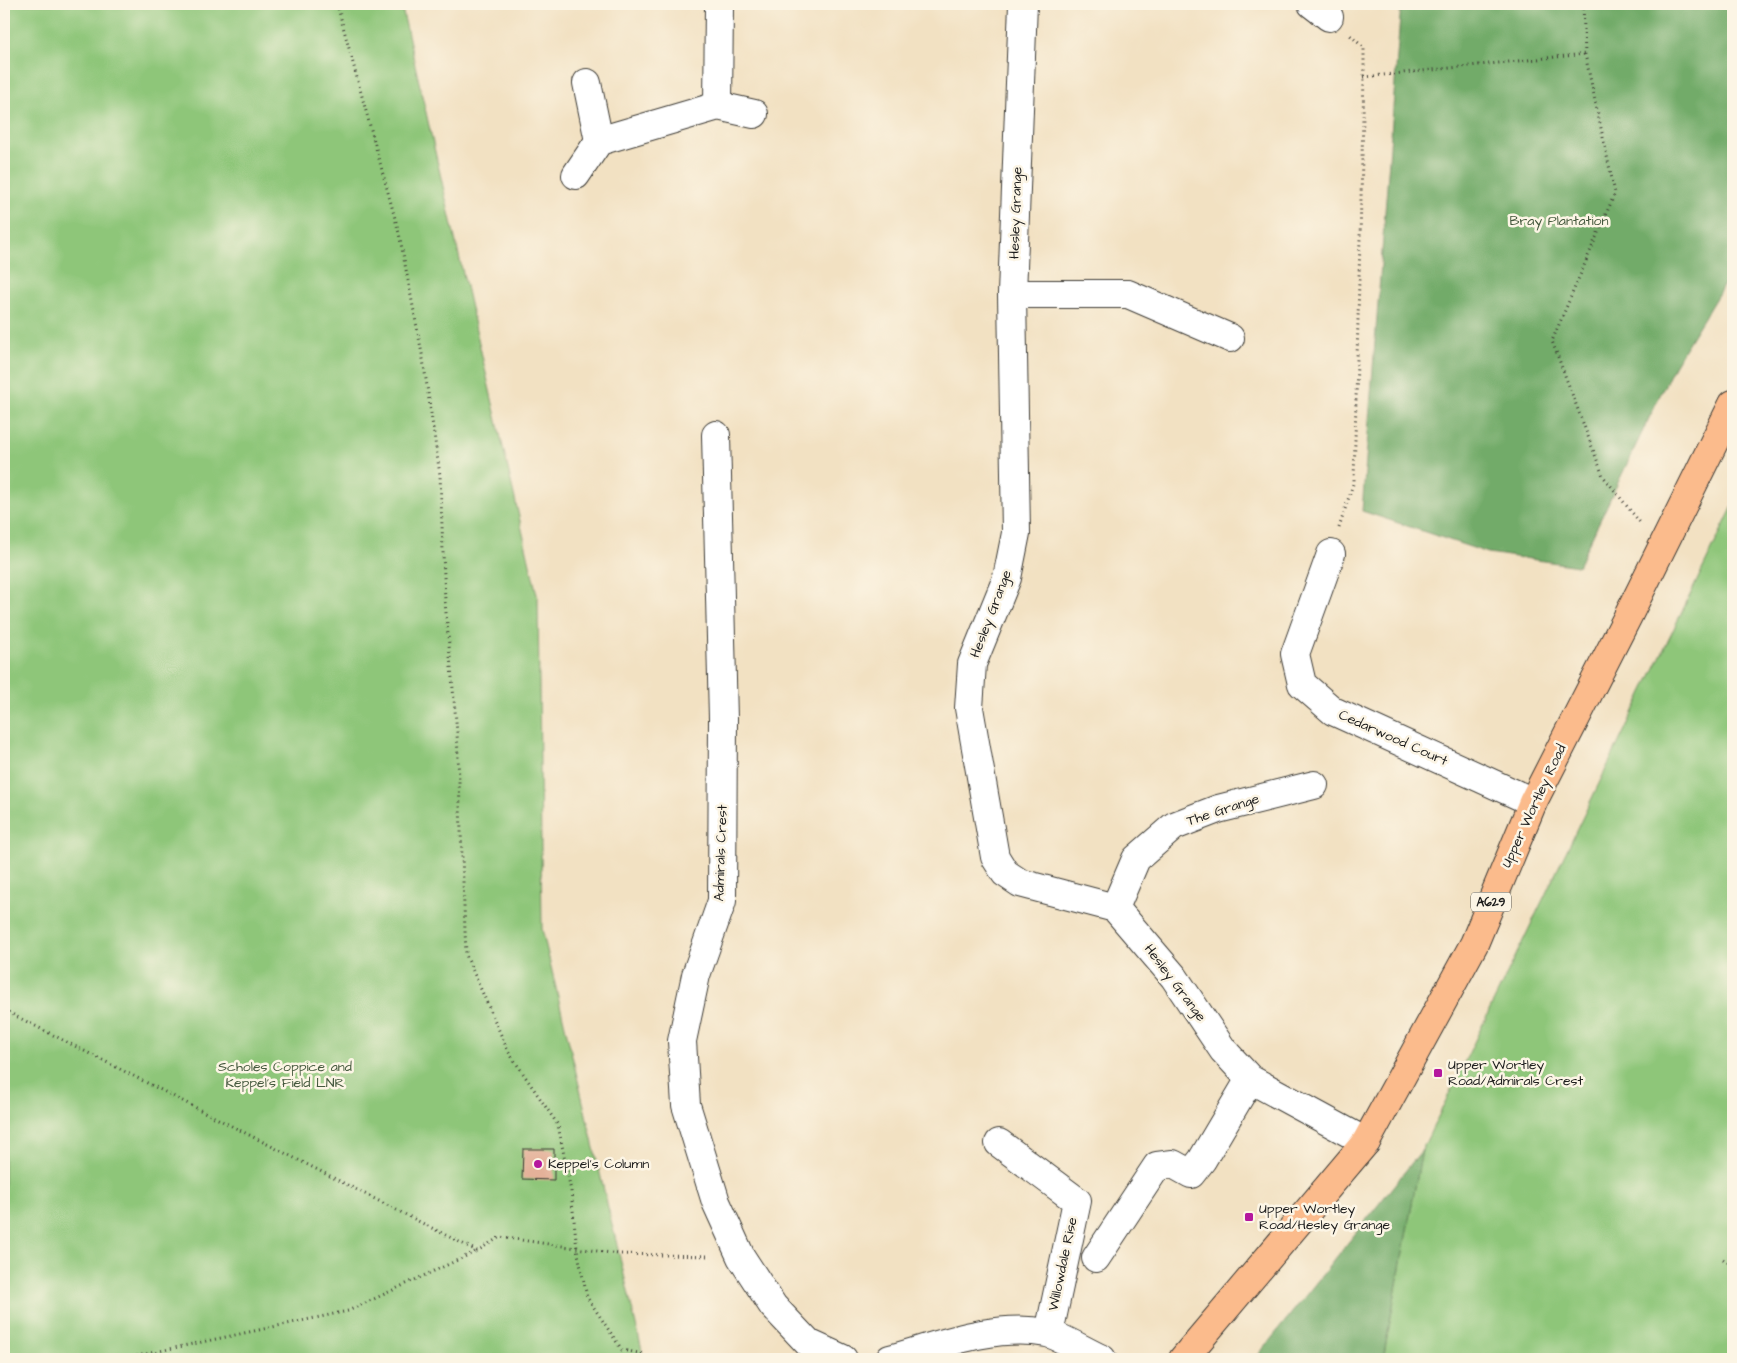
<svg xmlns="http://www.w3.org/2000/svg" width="1737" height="1363" font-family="'Architects Daughter',sans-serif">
<rect width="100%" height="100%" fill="#fcf5e5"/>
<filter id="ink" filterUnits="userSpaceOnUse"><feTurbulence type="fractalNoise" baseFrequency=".02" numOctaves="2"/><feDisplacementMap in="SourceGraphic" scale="10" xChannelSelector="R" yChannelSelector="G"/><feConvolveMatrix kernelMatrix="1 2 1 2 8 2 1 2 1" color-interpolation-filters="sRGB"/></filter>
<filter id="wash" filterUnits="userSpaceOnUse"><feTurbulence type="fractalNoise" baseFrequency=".0096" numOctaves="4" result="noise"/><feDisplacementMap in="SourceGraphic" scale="20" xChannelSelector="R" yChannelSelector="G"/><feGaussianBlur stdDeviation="1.12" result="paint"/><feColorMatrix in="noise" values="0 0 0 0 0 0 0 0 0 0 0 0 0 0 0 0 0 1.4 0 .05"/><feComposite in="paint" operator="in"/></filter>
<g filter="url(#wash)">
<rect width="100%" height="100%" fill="#f2e1c2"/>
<path fill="#8ec679" stroke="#55714a" d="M4 4H401L538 599 542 929 644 1359H4Z
M1733 506V1359H1383L1422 1150Z"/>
<path fill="#72ab69" stroke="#476442" d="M1401 4H1733V270L1674 366 1578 566 1488 553 1362 511Z
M1422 1150 1383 1359H1255Z"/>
<g id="blocks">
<path fill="#e4b199" d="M523 1149H554V1180L522 1179Z"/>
</g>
</g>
<g filter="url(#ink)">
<use href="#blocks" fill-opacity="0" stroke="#3c3a35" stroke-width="1"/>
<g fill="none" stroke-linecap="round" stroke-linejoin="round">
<g stroke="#3c3a35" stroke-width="30">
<path id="minor" d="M1023 4 1012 294 1016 533 1007 578 972 664 969 708 995 857 1005 873 1020 883 1115 908 1174 977 1223 1050 1250 1079 1366 1142
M1312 4 1329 17
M718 106 754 114
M599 141 718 106 719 4
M576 175 599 141 587 83
M1012 294H1128L1230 338
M716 435 723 719 722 901 696 975 682 1041 686 1105 716 1202 741 1257 773 1306 808 1343 843 1359
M1331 554 1295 654 1302 684 1333 711 1533 802
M1115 908 1136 859 1174 826 1218 809 1314 785
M999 1143 1077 1201 1049 1333
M1096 1258 1157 1166 1173 1164 1191 1174 1202 1160 1250 1079
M890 1359C940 1345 994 1323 1047 1333 1060 1336 1088 1353 1102 1359"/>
</g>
<g stroke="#3c3a35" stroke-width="30">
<path id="primary" d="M1183 1359 1366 1142 1474 944 1533 802 1628 616 1733 404"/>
</g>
<path stroke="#3c3a35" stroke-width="3" stroke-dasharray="1 4" stroke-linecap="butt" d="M337 4 399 233 423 359 440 475 445 602 457 732 466 955 508 1051 558 1125 571 1191 577 1249 587 1297 622 1350 644 1354 645 1359
M1583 4 1585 54 1615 193 1552 341 1603 476 1642 525
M1364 77 1585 54
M1339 528 1354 481 1364 77V48L1350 35
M4 1010 477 1251 500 1237 618 1254 708 1256
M1723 1259 1733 1266
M122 1359 348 1311 477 1251"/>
<use href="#minor" stroke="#fff" stroke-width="28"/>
<use href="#primary" stroke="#fbbb8c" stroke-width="28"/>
</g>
</g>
<g fill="#b5179e" stroke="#fcf5e5" stroke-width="2">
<rect x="1433" y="1068" width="10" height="10" rx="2.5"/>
<circle cx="538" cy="1164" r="5"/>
<rect x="1244" y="1212" width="10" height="10" rx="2.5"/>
</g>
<g text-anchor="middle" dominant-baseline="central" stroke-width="5" stroke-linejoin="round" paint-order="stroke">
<rect fill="#fcf5e5" stroke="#5f5d58" stroke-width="1" x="1471" y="892.5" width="40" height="19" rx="4"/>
<g font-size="12" font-weight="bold" fill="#1c1c1c">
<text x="1491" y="902">A629</text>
</g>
<g font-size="14" fill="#1c1c1c" stroke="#fcf5e5">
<text transform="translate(1016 213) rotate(-88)">Hesley Grange</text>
<text transform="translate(991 614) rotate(-69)">Hesley Grange</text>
<text transform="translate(1393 738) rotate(24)">Cedarwood Court</text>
<text transform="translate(1534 806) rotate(-65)">Upper Wortley Road</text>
<text transform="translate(1223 810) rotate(-18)">The Grange</text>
<text transform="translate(721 853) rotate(-88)">Admirals Crest</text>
<text transform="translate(1175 983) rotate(53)">Hesley Grange</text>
<text transform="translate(1063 1264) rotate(-78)">Willowdale Rise</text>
</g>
<g font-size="14" fill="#44583d" stroke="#fcf5e5">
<text x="1559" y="221">Bray Plantation</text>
<text x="285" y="1067">Scholes Coppice and<tspan x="285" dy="16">Keppel's Field LNR</tspan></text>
</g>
<g font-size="14" fill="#1c1c1c" stroke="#fcf5e5" text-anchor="start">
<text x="1448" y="1065">Upper Wortley<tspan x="1448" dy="16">Road/Admirals Crest</tspan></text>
<text x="548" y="1164">Keppel's Column</text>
<text x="1259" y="1209">Upper Wortley<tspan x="1259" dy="16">Road/Hesley Grange</tspan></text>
</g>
</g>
<rect width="1737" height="1363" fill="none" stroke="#fcf5e5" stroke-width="20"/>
</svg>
